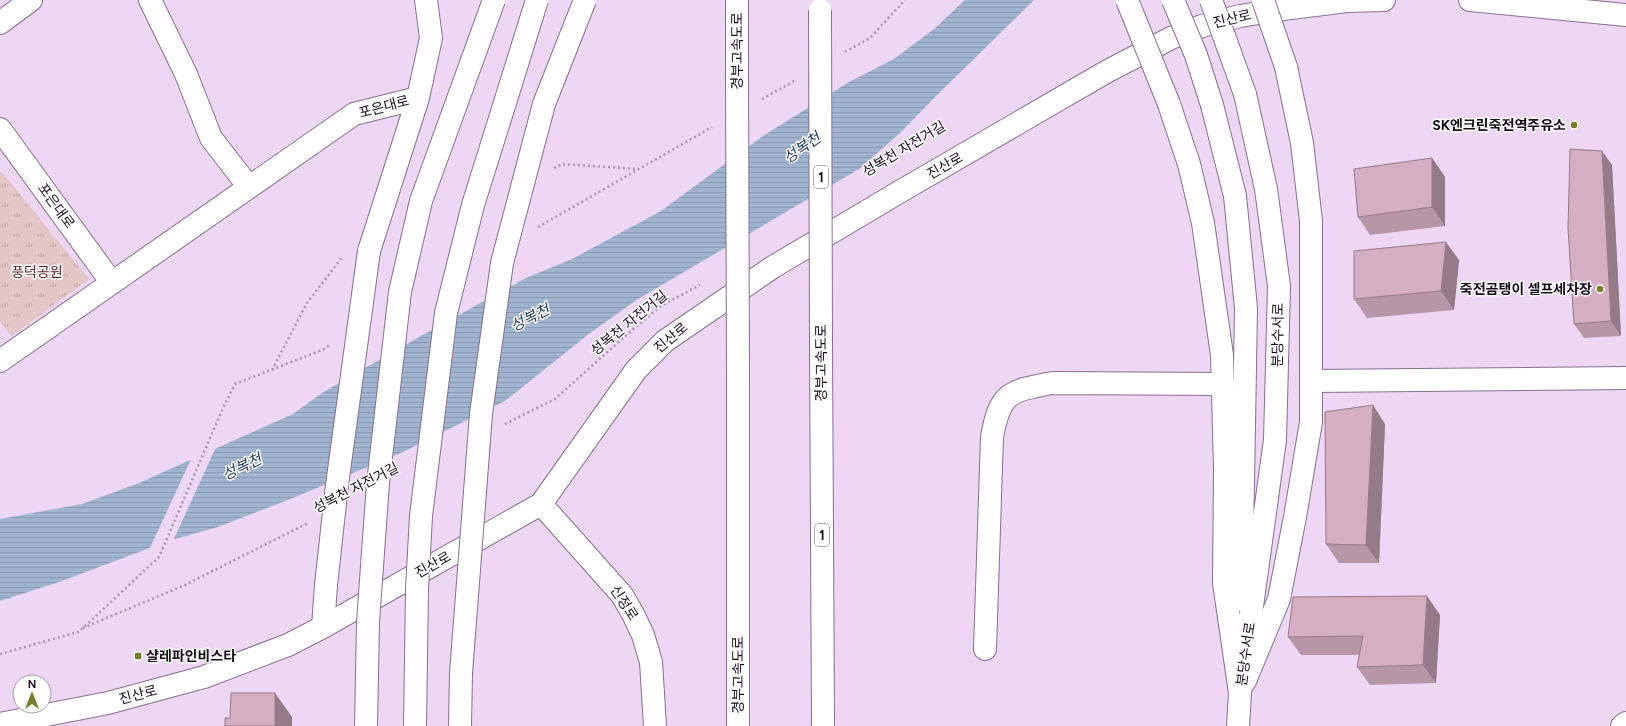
<svg xmlns="http://www.w3.org/2000/svg" width="1626" height="726" font-family="Figtree,'Noto Sans KR',sans-serif">
<defs>
<pattern id="park-tufts" width="24" height="20" patternUnits="userSpaceOnUse"><rect width="24" height="20" fill="#e3c6c5"/><path d="M3 7l-1-3M5 7V3M7 7l1-3M15 17l-1-3M17 17v-4M19 17l1-3" fill="none" stroke="#c2a9a8"/></pattern>
<pattern id="water-rules" width="6" height="5" patternUnits="userSpaceOnUse"><rect width="6" height="5" fill="#a0b4d0"/><path d="M0 2.5h6" fill="none" stroke="#899ab2"/></pattern>
</defs>
<rect width="100%" height="100%" fill="#eed6f5"/>
<path fill="url(#park-tufts)" d="M1 171 89 279 12 336 0 322V172Z"/>
<path fill="url(#water-rules)" d="M965 0H1034L936 96 901 132 859 169 638 299 590 333 505 401 403 452 288 500 218 527 168 541 62 581 0 601V519L82 504 139 483 293 414 322 393 419 337 526 278 572 259 661 211 763 136 849 82 894 59 934 29Z"/>
<path fill="#eed6f5" d="M217 445 173 541 149 550 192 457Z"/>
<g fill="none" stroke-linecap="round" stroke-linejoin="round">
<g stroke="#86708c" stroke-width="24">
<path id="street" d="M150 0 186 74 211 138 249 187
M0 129 112 283
M369 251 418 98
M0 361 354 114 418 98 431 38 426 0
M1311 381 1626 378
M323 627 326 585
M985 649 992 437C1000 392 1010 391 1052 383L1223 384"/>
</g>
<g stroke="#86708c" stroke-width="24">
<path id="secondary" d="M1470 0 1626 15
M1169 104 1189 164 1203 223 1222 355 1225 470 1224 583 1240 693 1238 726
M541 504 622 595 633 614 643 635 651 662 655 726
M1245 681 1279 599 1295 517 1311 422V221L1302 143 1286 67
M0 724 108 703 204 677 288 645 323 627 541 504 636 370 665 341 773 267 901 191 1106 72 1171 38 1202 26 1240 16 1291 8 1347 1 1384 0
M1622 726 1626 723"/>
</g>
<g stroke="#86708c" stroke-width="24">
<path id="primary" d="M0 23 31 0"/>
</g>
<g stroke="#86708c" stroke-width="24">
<path id="highway" d="M737 68V0
M1212 105 1235 196 1246 308 1241 600
M821 344 823 726
M1240 693 1275 440 1279 286 1266 189 1245 94
M738 726V379"/>
</g>
<path stroke="#a996ae" stroke-width="2.5" stroke-dasharray="2 3" stroke-linecap="butt" d="M845 52 870 38 905 0
M762 99 796 80
M554 168 562 164 638 169
M538 227 712 127
M272 370 307 303 343 256
M505 424 555 399 632 330 661 306 700 285
M83 628 185 585 308 523
M0 654 78 632 83 628 159 557 223 408 235 384 322 350 330 345"/>
<use href="#street" stroke="#fff" stroke-width="22"/>
<use href="#secondary" stroke="#fff" stroke-width="22"/>
<use href="#primary" stroke="#fff" stroke-width="22"/>
<use href="#highway" stroke="#fff" stroke-width="22"/>
<g stroke="#86708c" stroke-width="24" stroke-linecap="butt">
<path id="street-bridge" d="M326 585 337 485 369 251"/>
</g>
<g stroke="#86708c" stroke-width="24" stroke-linecap="butt">
<path id="secondary-bridge" d="M1127 0 1169 104
M1263 0 1286 67
M366 726 368 622 378 483 400 292 421 201 494 0
M415 726 417 589 421 516 446 313 473 205 537 0
M460 726 461 673 481 414 502 263 544 104 585 0"/>
</g>
<g stroke="#86708c" stroke-width="24" stroke-linecap="butt">
<path id="highway-bridge" d="M1173 0 1196 55 1212 105
M1211 0 1245 94
M820 10 821 344
M737 68 738 379"/>
</g>
<use href="#street-bridge" stroke="#fff" stroke-width="22"/>
<use href="#secondary-bridge" stroke="#fff" stroke-width="22"/>
<use href="#highway-bridge" stroke="#fff" stroke-width="22"/>
</g>
<path fill="#b796a6" d="M1432 158 1445 177V226L1370 235 1358 217Z
M1612 165 1621 336 1584 338 1574 324Z
M1459 260 1454 310 1367 318 1354 299Z
M1385 424 1379 563H1339L1326 544Z
M1440 615 1436 683 1370 685 1357 667 1359 655H1301L1288 637Z"/>
<path fill="#957a87" d="M1602 151 1612 165 1621 336 1611 321Z
M1432 158 1445 177V226L1432 207Z
M1446 242 1459 260 1454 310 1441 291Z
M1373 405 1385 424 1379 563 1366 545Z
M1427 596 1440 615 1436 683 1423 665Z
M275 693 292 717V726H275Z"/>
<path fill="#d5afc1" stroke="#957a87" d="M1570 149 1602 151 1611 321 1574 324 1568 228Z
M1432 158V207L1358 217 1354 169Z
M1446 242 1441 291 1354 299V251Z
M1373 405 1366 545 1326 544 1325 412Z
M1427 596 1423 665 1357 667 1363 636 1288 637 1293 597Z
M231 693H275V726H225V718H230Z"/>
<g fill="#7b7d26" stroke="#fff" stroke-width="1.5">
<circle cx="1574" cy="125" r="4"/>
<circle cx="1600" cy="289" r="4"/>
<rect x="134" y="652" width="8" height="8" rx="2"/>
</g>
<g text-anchor="middle" dominant-baseline="central" stroke-width="3" stroke-linejoin="round" paint-order="stroke">
<g fill="#fff" stroke="#5b565d" stroke-width="1">
<rect x="814" y="166" width="14" height="22" rx="3"/>
<rect x="815" y="524" width="14" height="22" rx="3"/>
</g>
<g font-size="13" font-weight="bold" fill="#150d17">
<text x="821" y="177">1</text>
<text x="822" y="535">1</text>
</g>
<g font-size="14" fill="#150d17" stroke="#fff">
<text transform="translate(1232 19) rotate(-13)">진산로</text>
<text transform="translate(737 51) rotate(-90)">경부고속도로</text>
<text transform="translate(384 107) rotate(-15)">포은대로</text>
<text transform="translate(904 149) rotate(-31)">성복천 자전거길</text>
<text transform="translate(945 166) rotate(-30)">진산로</text>
<text transform="translate(56 206) rotate(54)">포은대로</text>
<text transform="translate(629 323) rotate(-39)">성복천 자전거길</text>
<text transform="translate(1278 335) rotate(-89)">분당수서로</text>
<text transform="translate(671 338) rotate(-40)">진산로</text>
<text transform="translate(821 363) rotate(-90)">경부고속도로</text>
<text transform="translate(356 488) rotate(-27)">성복천 자전거길</text>
<text transform="translate(433 565) rotate(-29)">진산로</text>
<text transform="translate(624 603) rotate(57)">신정로</text>
<text transform="translate(1246 654) rotate(-82)">분당수서로</text>
<text transform="translate(738 675) rotate(-90)">경부고속도로</text>
<text transform="translate(138 695) rotate(-15)">진산로</text>
</g>
<g font-size="14" font-weight="bold" fill="#150d17" stroke="#fff" text-anchor="end">
<text x="1566" y="125">SK엔크린죽전역주유소</text>
<text x="1592" y="289">죽전곰탱이 셀프세차장</text>
<text x="146" y="656" text-anchor="start">샬레파인비스타</text>
</g>
<g font-size="14" fill="#592628" stroke="#fff">
<text x="37" y="272">풍덕공원</text>
</g>
<g font-size="15" font-style="italic" fill="#1c375e" stroke="#fff">
<text transform="translate(802 148) rotate(-35)">성복천</text>
<text transform="translate(530 318) rotate(-27)">성복천</text>
<text transform="translate(242 467) rotate(-26)">성복천</text>
</g>
</g>
<g transform="translate(32 694)"><circle r="19" fill="#ffffff" stroke="#a19ea2"/>
<path d="M0-3L7 15L0 10L-7 15Z" fill="#7b7d26"/>
<text y="-6" font-size="11" font-weight="bold" text-anchor="middle" fill="#150d17">N</text>
</g>
</svg>
